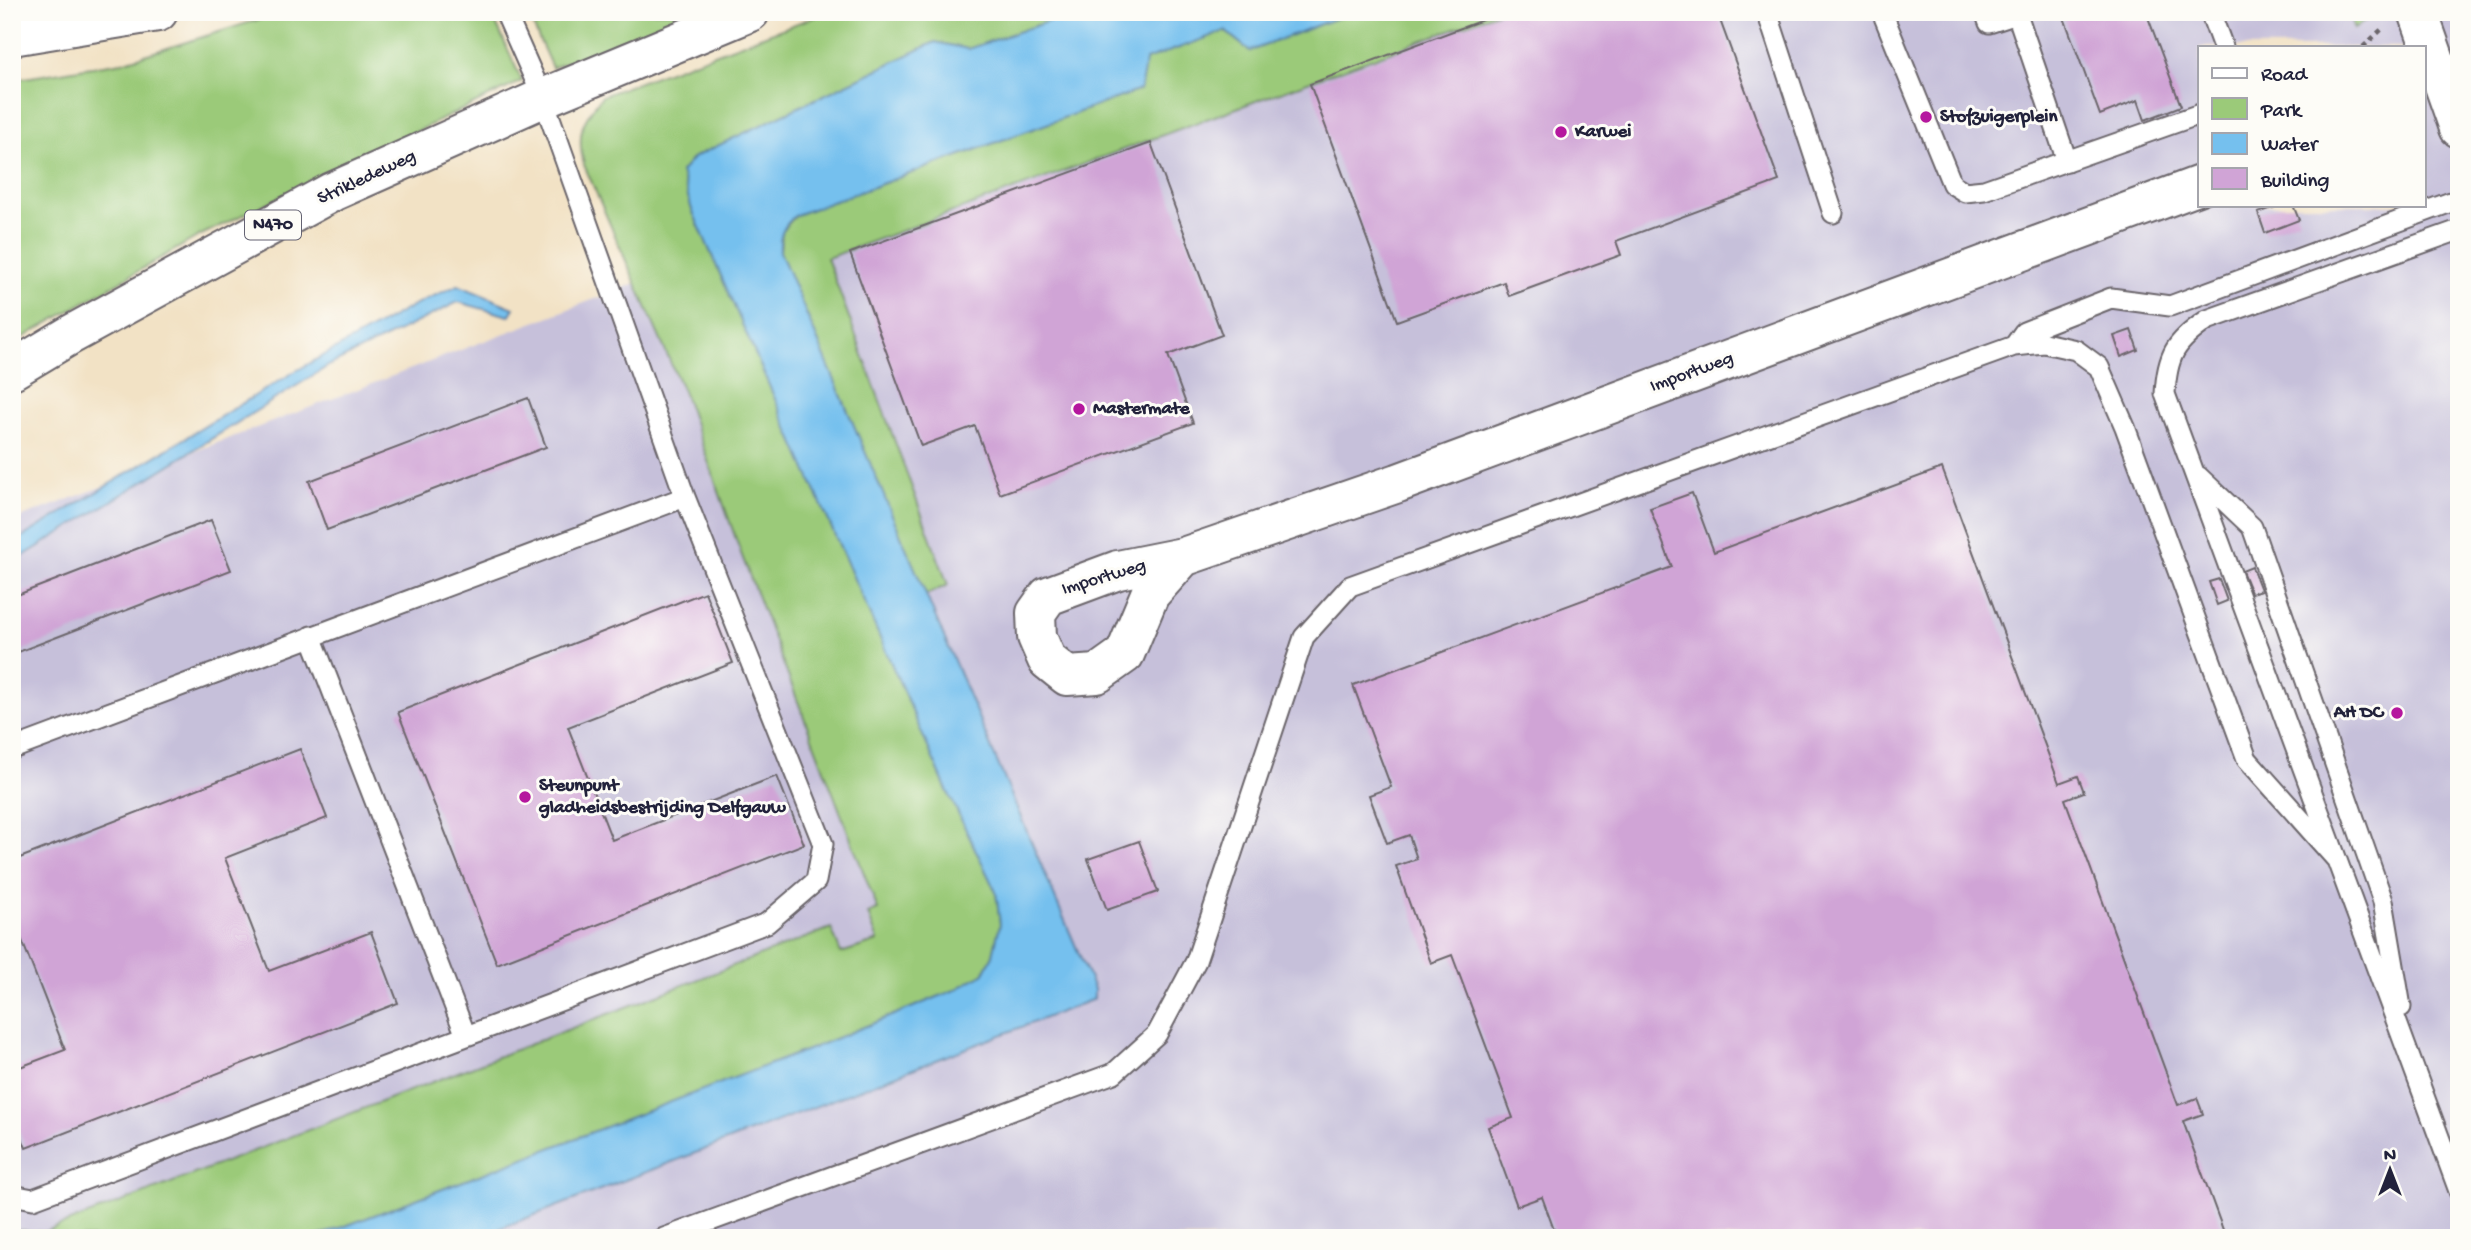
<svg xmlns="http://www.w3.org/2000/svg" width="2471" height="1250" font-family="'Gochi Hand',sans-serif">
<rect width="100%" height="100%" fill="#fdfcf7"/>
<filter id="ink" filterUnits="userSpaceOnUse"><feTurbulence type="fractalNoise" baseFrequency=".0143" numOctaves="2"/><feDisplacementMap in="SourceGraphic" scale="14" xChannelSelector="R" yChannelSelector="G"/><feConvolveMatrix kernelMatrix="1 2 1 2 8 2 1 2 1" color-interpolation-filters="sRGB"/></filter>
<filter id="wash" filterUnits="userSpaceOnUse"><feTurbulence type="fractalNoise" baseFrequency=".00686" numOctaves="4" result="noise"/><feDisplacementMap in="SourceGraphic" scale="28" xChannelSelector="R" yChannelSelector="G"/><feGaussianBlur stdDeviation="1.57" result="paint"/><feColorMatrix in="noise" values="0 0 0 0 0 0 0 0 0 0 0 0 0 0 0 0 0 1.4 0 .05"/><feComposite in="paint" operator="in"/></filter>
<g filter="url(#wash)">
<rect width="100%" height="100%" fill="#f2e2c5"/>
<path fill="#c6c0da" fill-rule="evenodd" d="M1368 12H2459V1238H12V521L1107 104ZM2200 47H2424V205H2200Z"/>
<path fill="#9bca79" stroke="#5e765a" stroke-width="2" d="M283 12H491L522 81 199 236 12 344V80L122 62Z
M527 12H695L552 68Z
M827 12H1075L968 49 935 42 694 157 681 172 692 210 946 788 996 892 1000 924 993 955 984 973 955 990 810 1049 314 1238H12V1230L44 1232 831 928 841 953 878 941 868 914 878 910 742 556 683 391 584 165C576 133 582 121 602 96Z
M1352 12H1499L827 258 948 585 926 595 780 252 782 231 796 215 1140 90 1145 60 1225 31 1250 51Z
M2348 12H2377L2354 29Z"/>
<path fill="#75c0ee" stroke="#4c7194" stroke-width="2" d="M1075 12H1352L1250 51 1225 31 1146 60 1140 90 796 215C783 226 779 235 780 252L1094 989V999L475 1238H314L810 1049 955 990 984 973 993 955 1000 924 996 892 946 788 692 210 681 172 694 157 935 42 968 49Z
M458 285 514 308 509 316 458 302 330 365 12 563V543L19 539 294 372 420 302Z"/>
<g id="blocks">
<path fill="#d0a4d6" d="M1504 12H1717L1779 181 1616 241 1621 255 1509 296 1504 282 1397 321 1310 84Z
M2062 12H2146L2181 106 2145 120 2138 100 2100 115Z
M1151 143 1222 335 1168 355 1193 423 1000 494 975 426 921 446 850 253Z
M2281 205H2293L2299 220 2265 233 2258 213Z
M2131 330 2138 350 2121 357 2114 336Z
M528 398 546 447 327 530 309 481Z
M1942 468 2059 783 2078 776 2084 792 2065 799 2178 1105 2197 1098 2203 1114 2183 1121 2226 1238H1557L1542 1197 1517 1206 1488 1127 1513 1118 1452 955 1431 963 1396 866 1417 859 1409 835 1387 843 1369 795 1391 787 1353 685 1672 567 1650 508 1692 493 1714 552Z
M211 520 231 570 13 654 12 597Z
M2252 567 2261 590 2251 593 2242 571Z
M2219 579 2227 601 2217 605 2209 582Z
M705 592 733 663 568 727 612 840 777 776 804 844 497 964 398 712Z
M300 749 327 818 225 858 269 971 371 932 398 1003 26 1148 12 1113V1070L65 1050 21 938 12 941V861Z
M1139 841 1158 892 1107 910 1088 859Z"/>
</g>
</g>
<g filter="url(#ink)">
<use href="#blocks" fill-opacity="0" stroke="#6b656b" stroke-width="2"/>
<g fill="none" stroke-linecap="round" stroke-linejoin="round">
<g stroke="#6b656b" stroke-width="23">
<path id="lane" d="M1767 12 1833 213
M1882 12 1952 184 1965 192 1984 190 2200 114
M1985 12 1989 23 2017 14 2067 161
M2210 12 2223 47
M2459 230 2207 320C2175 342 2167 355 2165 394L2459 1191
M2014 346 2024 332 2111 298 2170 306 2459 199
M2198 476 2252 527 2383 901 2401 1007
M311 636 466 1036
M12 749 685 497
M12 1195 33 1199 767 923 816 881 823 844 685 497 543 98 505 12
M664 1238 1114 1073 1157 1034 1196 961 1304 637 1350 586 2014 346 2044 343 2076 350 2099 367 2125 427 2247 759 2336 859"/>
</g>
<g stroke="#6b656b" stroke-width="42">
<path id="street" d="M2418 12 2459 128
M1183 557 1150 594 1125 654 1097 674 1067 676 1047 660 1037 637 1036 613 1048 596 1118 570 1183 557 1398 483 2200 185"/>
</g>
<g stroke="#6b656b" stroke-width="42">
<path id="primary" d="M12 36 158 12
M12 370 72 334 332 192 543 98 750 12"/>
</g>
<path stroke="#6b656b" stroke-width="4.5" stroke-dasharray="5 5" stroke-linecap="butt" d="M2363 47 2382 29"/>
<use href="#lane" stroke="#fff" stroke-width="19"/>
<use href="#street" stroke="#fff" stroke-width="38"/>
<use href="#primary" stroke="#fff" stroke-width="38"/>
</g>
</g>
<g fill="#b5179e" stroke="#fdfcf7" stroke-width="2.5">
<circle cx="1926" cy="117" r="7"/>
<circle cx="1561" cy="132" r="7"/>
<circle cx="1079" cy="409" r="7"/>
<circle cx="2397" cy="713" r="7"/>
<circle cx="525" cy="797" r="7"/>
</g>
<g text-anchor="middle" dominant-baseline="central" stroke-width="6" stroke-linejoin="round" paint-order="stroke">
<rect fill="#fdfcf7" stroke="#646373" stroke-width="2" x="245" y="210.5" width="56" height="29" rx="5"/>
<g font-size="18" font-weight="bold" fill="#22223b">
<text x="273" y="225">N470</text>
</g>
<g font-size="19" font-weight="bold" fill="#22223b" stroke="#fdfcf7" text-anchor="start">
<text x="1940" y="117">Stofzuigerplein</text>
<text x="1575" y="132">Karwei</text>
<text x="1093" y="409">Mastermate</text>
<text x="2383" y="713" text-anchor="end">AH DC</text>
<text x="539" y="786">Steunpunt<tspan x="539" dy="22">gladheidsbestrijding Delfgauw</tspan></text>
</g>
<g font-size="19" fill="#22223b" stroke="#fdfcf7">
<text transform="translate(367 178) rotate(-25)">Strikledeweg</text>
<text transform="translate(1692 373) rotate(-20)">Importweg</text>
<text transform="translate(1104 578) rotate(-17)">Importweg</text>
</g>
</g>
<rect width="2471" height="1250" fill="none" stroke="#fdfcf7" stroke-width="42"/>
<rect x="2198" y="46" width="228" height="161" fill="#fdfcf7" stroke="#a5a5ac" stroke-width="2"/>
<rect x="2212" y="68" width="35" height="10" fill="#ffffff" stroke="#a5a5ac" stroke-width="2"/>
<text x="2261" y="80" font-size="21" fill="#22223b">Road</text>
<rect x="2212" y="98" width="35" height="21" fill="#9bca79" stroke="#a5a5ac" stroke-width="2"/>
<text x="2261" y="116" font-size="21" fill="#22223b">Park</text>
<rect x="2212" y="133" width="35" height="21" fill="#75c0ee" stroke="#a5a5ac" stroke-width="2"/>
<text x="2261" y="150" font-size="21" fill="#22223b">Water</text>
<rect x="2212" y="168" width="35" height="21" fill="#d0a4d6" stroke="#a5a5ac" stroke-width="2"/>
<text x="2261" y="186" font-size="21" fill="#22223b">Building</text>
<g transform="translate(2390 1170)" stroke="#fdfcf7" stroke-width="5" paint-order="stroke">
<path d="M0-5L12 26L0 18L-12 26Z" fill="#22223b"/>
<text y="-10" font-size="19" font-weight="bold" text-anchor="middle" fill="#22223b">N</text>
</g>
</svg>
